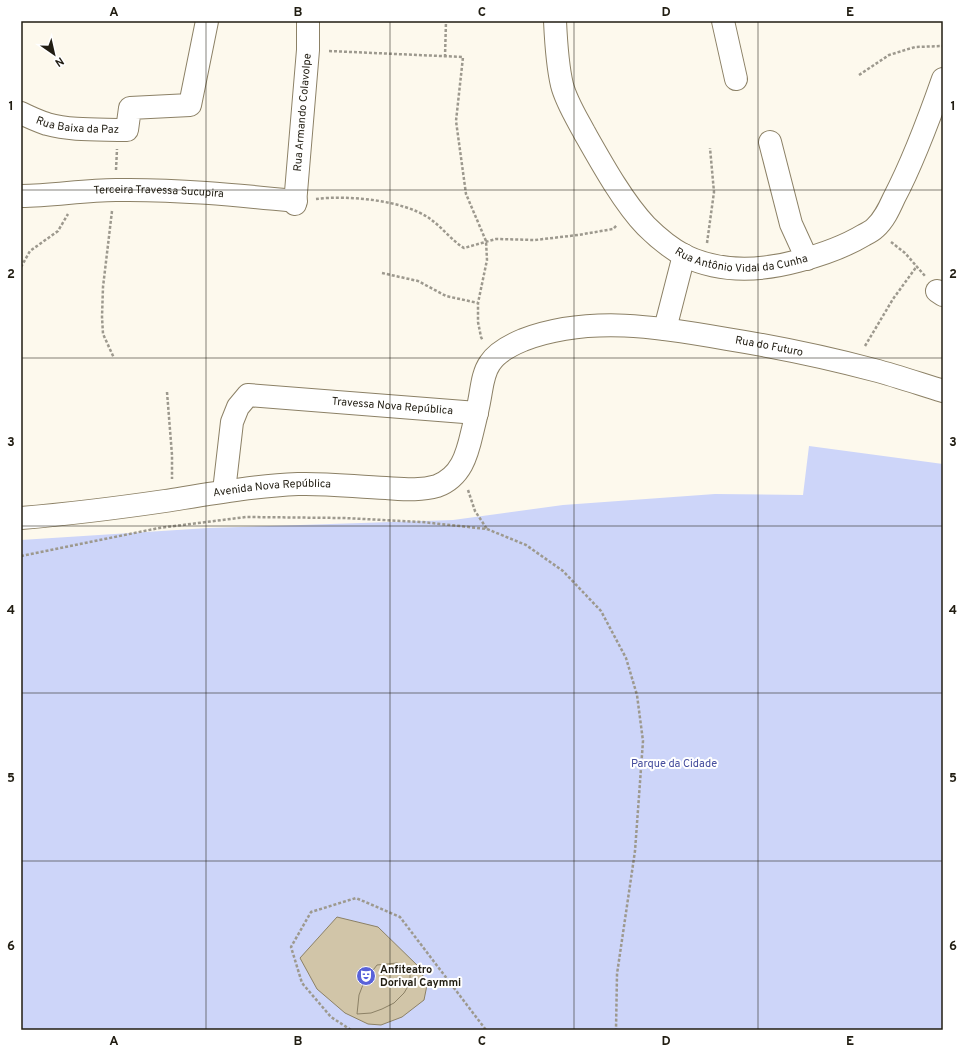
<svg xmlns="http://www.w3.org/2000/svg" width="964" height="1051" font-family="Overpass,sans-serif">
<rect width="100%" height="100%" fill="#fdf9ed"/>
<path fill="#cdd5f9" d="M809 446 943 464V1030H21V540L208 528 453 520 563 505 715 494 803 495Z"/>
<path fill="#d1c5a8" stroke="#8c8166" d="M337 917 378 927 419 967 427 985 424 1000 402 1017 381 1025 368 1024 345 1013 317 989 300 958Z
M397 963 407 968 410 975V983L404 993 394 1003 382 1009 371 1013 357 1014 359 995 364 982 377 965Z"/>
<g fill="none" stroke-linecap="round" stroke-linejoin="round">
<g stroke="#8c8166" stroke-width="24">
<g id="minor">
<path id="s1" d="M555 21C556 42 557 64 562 85 566 101 576 117 584 132 601 162 623 202 646 226 657 237 672 249 685 256 721 273 761 271 798 261 821 255 844 247 864 235 868 233 872 231 875 228 884 220 889 209 894 198 914 160 929 119 943 79"/>
<path d="M723 21 736 79"/>
<path id="s2" d="M21 113C29 117 38 121 47 124 73 131 99 129 127 130L130 108 190 105 207 21"/>
<path d="M770 142 791 224 807 259"/>
<path id="s3" d="M21 196C52 196 84 190 116 190 176 189 236 195 296 201"/>
<path id="s4" d="M295 204 308 50V21"/>
<path d="M937 291 943 295"/>
<path d="M665 329 684 255"/>
<path id="s5" d="M224 491 232 422 238 407 248 395 477 413"/>
<path id="s6" d="M21 518C69 514 117 508 165 501 209 494 253 486 298 484 327 483 357 487 386 488 403 489 420 491 437 486 461 477 467 455 472 433 475 421 478 409 480 397 482 386 483 373 490 363 497 352 511 345 523 340 589 315 660 327 727 339 777 347 825 357 874 370 897 376 920 384 943 391"/>
</g>
</g>
<path stroke="#9d998e" stroke-width="2.5" stroke-dasharray="3 2" stroke-linecap="butt" d="M329 51 463 57 456 121 466 194 486 241 487 260 478 303V322L481 337 483 341
M445 57 446 21
M859 75 889 55 915 47 943 46
M116 170 117 149
M316 199C349 195 402 200 429 218 442 227 451 240 464 248L496 239 535 240 578 235 613 229 617 225
M112 211 103 287 102 317 103 334 114 358
M891 242 905 253 925 276
M707 243 714 192 710 148
M21 267 30 251 58 231 68 214
M382 273 418 281 446 296 478 303
M865 346 893 299 917 266
M167 392 172 455V479
M468 490 475 511 487 529
M21 556 159 528 246 517 344 518 422 522 487 529 526 545 563 571 601 611 626 658 637 695 643 741 635 851 617 974 616 1030
M351 1030 331 1017 302 983 291 947 311 912 356 898 400 917 486 1030"/>
<use href="#minor" stroke="#fff" stroke-width="22"/>
</g>
<path fill="none" stroke="#211d12" stroke-width="1" stroke-opacity="0.55" d="M206 21V1030M390 21V1030M574 21V1030M758 21V1030M21 190H943M21 358H943M21 526H943M21 693H943M21 861H943"/>
<defs>
<g id="theatre-disc" transform="scale(1)"><circle r="9.5" fill="#5962d9" stroke="#fff"/><path d="M-5-5.5Q0-4 5-5.5V0Q5 5 0 6Q-5 5-5 0ZM-3.3-2.5H-1v1.5H-3.3ZM1-2.5H3.3v1.5H1ZM-2.8 1Q0 5.5 2.8 1Z" fill="#fff"/></g>
</defs>
<g fill-rule="evenodd">
<use href="#theatre-disc" x="366" y="976"/>
</g>
<g text-anchor="middle" dominant-baseline="central" stroke-width="4" stroke-linejoin="round" paint-order="stroke">
<g font-size="11" fill="#211d12" stroke="#fff">
<text stroke="none"><textPath href="#s4" startOffset="92">Rua Armando Colavolpe</textPath></text>
<text stroke="none"><textPath href="#s2" startOffset="59">Rua Baixa da Paz</textPath></text>
<text stroke="none"><textPath href="#s3" startOffset="138">Terceira Travessa Sucupira</textPath></text>
<text stroke="none"><textPath href="#s1" startOffset="336">Rua Antônio Vidal da Cunha</textPath></text>
<text stroke="none"><textPath href="#s6" startOffset="848">Rua do Futuro</textPath></text>
<text stroke="none"><textPath href="#s5" startOffset="246">Travessa Nova República</textPath></text>
<text stroke="none"><textPath href="#s6" startOffset="253">Avenida Nova República</textPath></text>
</g>
<g font-size="11" fill="#454d9d" stroke="#fff">
<text x="674" y="764">Parque da Cidade</text>
</g>
<g font-size="11" font-weight="bold" fill="#211d12" stroke="#fff" text-anchor="start">
<text x="380" y="970">Anfiteatro<tspan x="380" dy="13">Dorival Caymmi</tspan></text>
</g>
</g>
<rect width="964" height="1051" fill="none" stroke="#ffffff" stroke-width="44"/>
<g transform="translate(54 54) rotate(146)" stroke="#ffffff" stroke-width="3" paint-order="stroke">
<path d="M0-3L7 15L0 10L-7 15Z" fill="#211d12"/>
<text y="-6" font-size="11" font-weight="bold" text-anchor="middle" fill="#211d12">N</text>
</g>
<rect x="22" y="22" width="920" height="1007" fill="none" stroke="#211d12" stroke-width="1.5"/>
<g font-size="13" text-anchor="middle" font-weight="bold" fill="#211d12">
<text x="114" y="16">A</text>
<text x="298" y="16">B</text>
<text x="482" y="16">C</text>
<text x="666" y="16">D</text>
<text x="850" y="16">E</text>
<text x="11" y="110">1</text>
<text x="953" y="110">1</text>
<text x="11" y="278">2</text>
<text x="953" y="278">2</text>
<text x="11" y="446">3</text>
<text x="953" y="446">3</text>
<text x="11" y="614">4</text>
<text x="953" y="614">4</text>
<text x="11" y="782">5</text>
<text x="953" y="782">5</text>
<text x="11" y="950">6</text>
<text x="953" y="950">6</text>
<text x="114" y="1045">A</text>
<text x="298" y="1045">B</text>
<text x="482" y="1045">C</text>
<text x="666" y="1045">D</text>
<text x="850" y="1045">E</text>
</g>
</svg>
